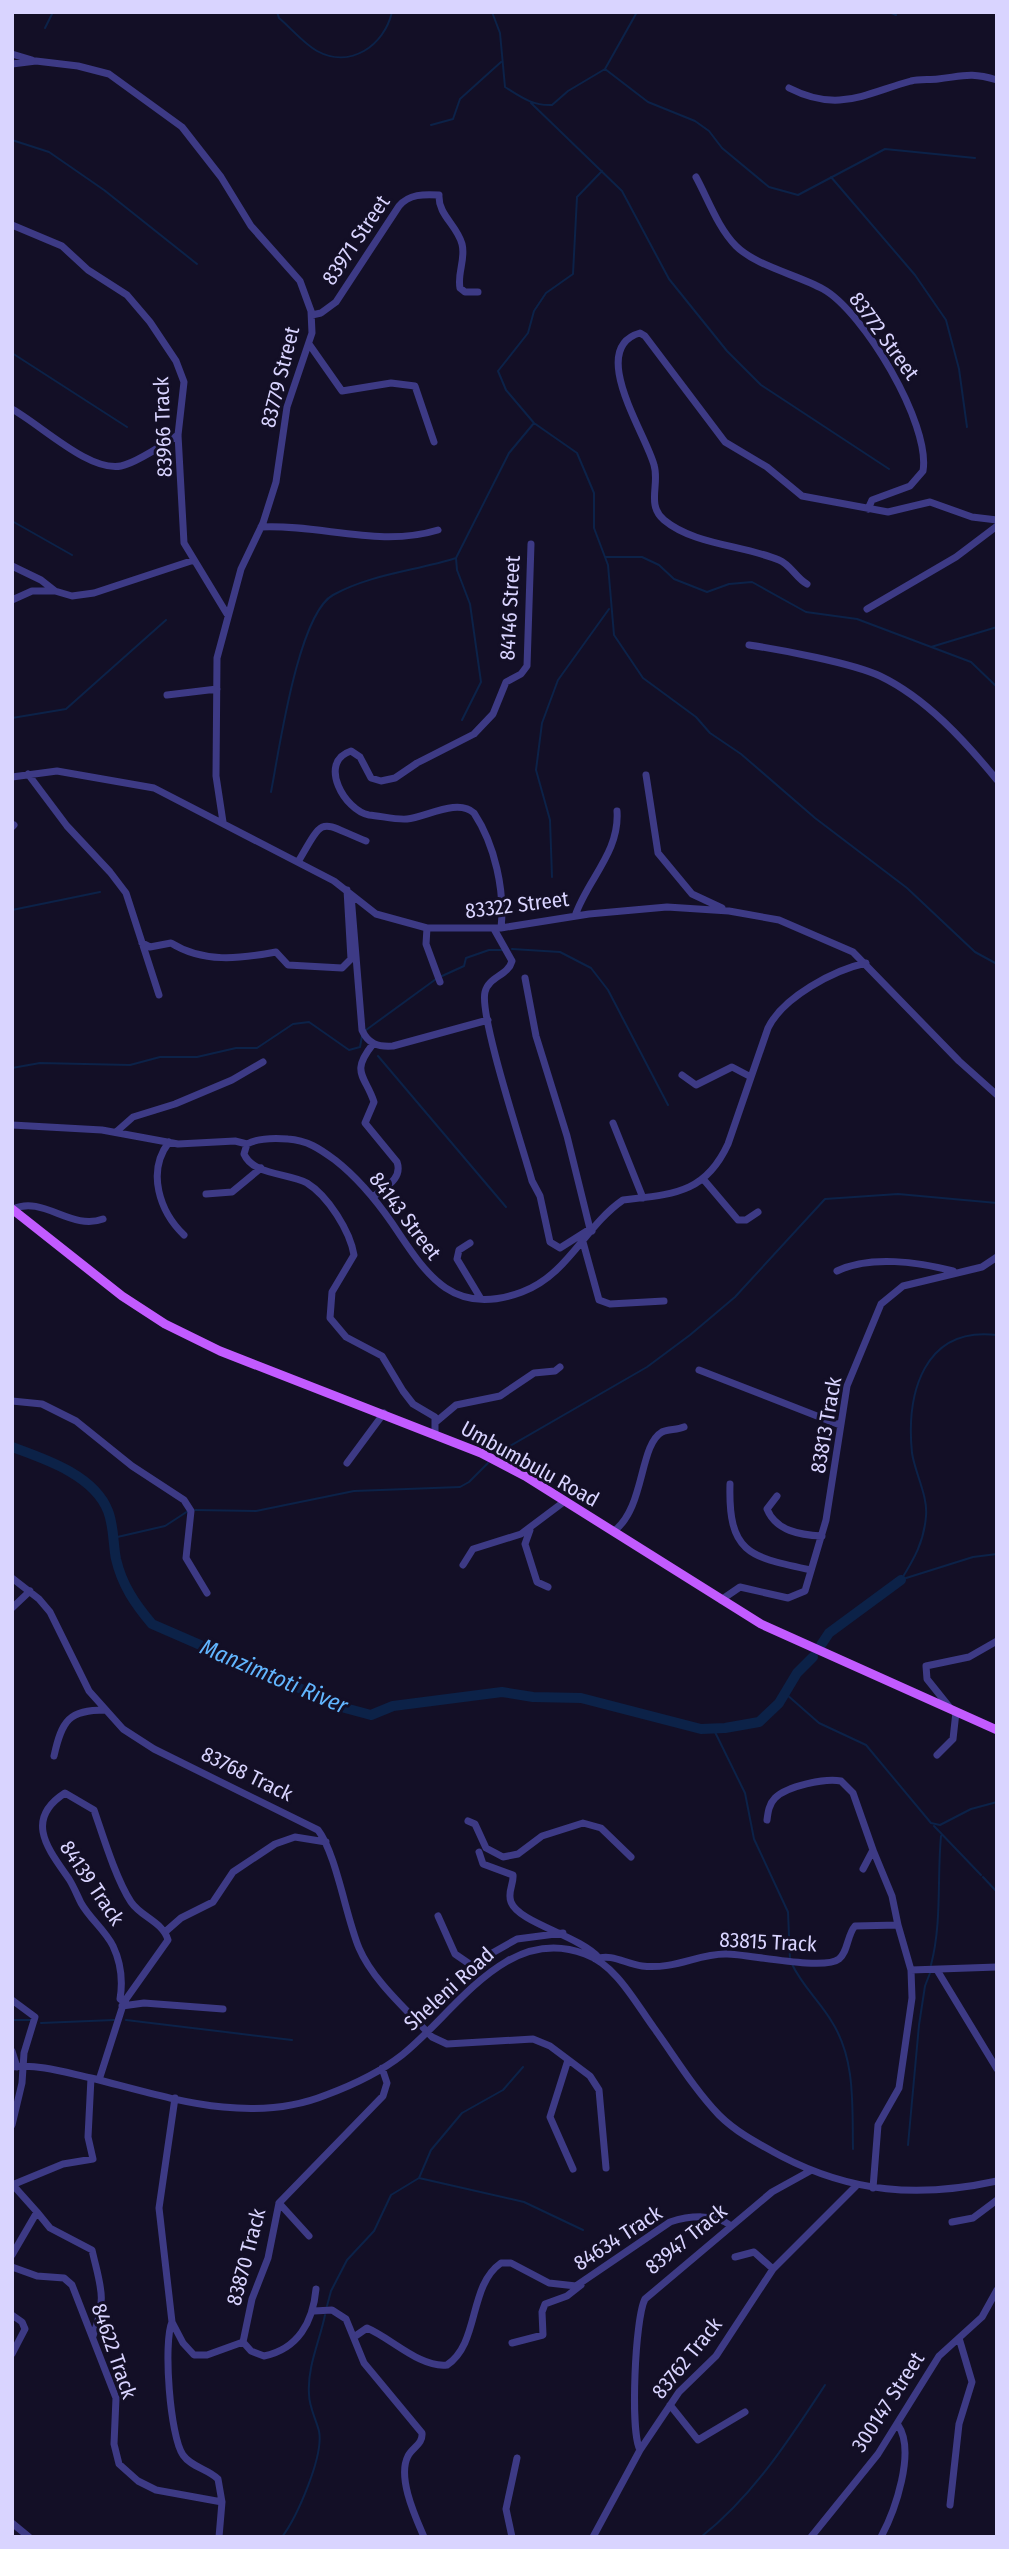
<svg xmlns="http://www.w3.org/2000/svg" width="1009" height="2549" font-family="'Fira Sans Condensed',sans-serif">
<rect width="100%" height="100%" fill="#130f26"/>
<g fill="none" stroke-linecap="round" stroke-linejoin="round">
<path stroke="#0c2248" stroke-width="2" d="M277 12 279 18C291 28 303 43 317 51 350 69 384 46 392 12
M492 12 500 33 505 87C521 97 533 106 552 105L568 91 605 69 637 12
M889 12 896 15
M45 28 53 12
M605 69 648 102 695 121 709 131 722 148 769 187 798 195 885 149 975 158
M531 103 622 191 669 279 727 351 761 385 889 469
M431 125 453 119 460 99 501 62
M12 140 49 152 104 190 197 264
M602 171 577 197 573 274 546 293 534 311 528 333 498 371 506 390 534 423 577 453 594 493V528L608 565 614 635 643 678 696 717 710 733 741 754 815 818 907 888 975 952 997 964
M831 177 915 275 946 320 959 369 967 427
M12 353 127 427
M12 521 72 555
M605 557H642L659 565 674 579 707 592 729 584 752 582 806 612 857 619 971 662 997 687
M456 558 457 570 470 604 481 682 462 720
M931 647 997 627
M12 718 66 709 166 620
M271 792C279 751 298 614 333 595 371 574 415 571 456 558L509 453 534 423
M552 877 550 820 536 770 542 723 558 680 609 609
M12 910 100 892
M512 949 560 952 591 968 608 990 668 1105
M442 976 464 966 466 958 489 950H503
M366 1030 436 979
M378 1056 506 1207
M12 1068 40 1063 130 1065 160 1057H197L236 1048H257L293 1024 309 1022 349 1050 360 1047 362 1036
M503 1450 647 1367 690 1335 735 1297 825 1199 898 1194 997 1203
M195 1510 256 1511 354 1491 460 1487 469 1482 488 1463
M113 1538 165 1526 188 1511
M903 1579 973 1557 997 1554
M901 1580C914 1559 924 1542 926 1516 928 1496 915 1473 912 1453 906 1393 924 1326 997 1335
M786 1694 819 1723 866 1745 931 1823 940 1825 971 1809 997 1802
M713 1728 745 1793 754 1839 788 1912 790 1959
M934 1826 981 1875
M983 1877 997 1892
M792 1964C802 1986 820 2001 832 2022 856 2060 852 2107 853 2149
M931 1965C942 1923 937 1879 941 1836
M12 2020H32
M126 2020 292 2040
M41 2023 114 2020
M908 2145 919 2025 925 1986 930 1973
M419 2178 431 2150 462 2113 503 2090 523 2067
M327 2306 331 2291 347 2260 374 2231 391 2195 419 2178 524 2202 583 2230
M282 2537C297 2517 324 2456 319 2431 316 2419 309 2407 309 2394 307 2367 320 2340 325 2315
M701 2537C753 2496 789 2440 825 2385"/>
<path stroke="#0c2248" stroke-width="10" d="M12 1447C45 1459 94 1475 108 1511 114 1526 113 1544 116 1559 122 1585 135 1604 152 1624L345 1708 371 1715 393 1706 502 1692 533 1697 581 1698 701 1729 725 1728 759 1722 779 1703 797 1673 813 1657
M821 1645 829 1633 901 1580"/>
<path stroke="#3d3a85" stroke-width="7" d="M12 54 32 60
M12 64 36 61 78 66 109 74 182 127 221 177 251 226 300 281 311 311 312 333 287 407 276 482 263 523 241 569 217 658 216 776 223 822
M789 88C838 113 864 94 911 81 919 79 929 80 938 79 964 76 970 72 997 80
M696 177C708 199 718 228 736 246 756 266 798 275 823 289 863 311 931 424 923 471L910 486 872 500 868 509
M12 225 62 246 88 270 127 295 150 322 176 361 184 382 178 435 184 543 227 614
M312 315 321 313 336 302 399 206C409 194 424 194 439 195 438 215 457 225 462 244 466 259 457 273 460 288L465 292H478
M309 344 342 391 391 383 415 386 434 442
M12 409C41 425 89 472 121 466 136 463 166 443 178 435
M261 527C321 524 379 548 438 530
M12 566 41 580 55 591 72 596 94 593 194 560
M807 584C796 578 791 565 779 560 743 545 694 545 664 520 646 505 660 484 654 465 646 434 587 348 640 333L645 336 725 442 767 467 802 496 888 512 930 502 972 517 997 520
M12 600 32 591H54
M867 609 956 557 997 526
M749 645C782 650 852 663 880 676 926 698 965 741 997 780
M167 695 217 689
M28 774 67 826 110 872 126 893 159 995
M646 775 658 853 692 894 722 908
M12 777 57 771 154 788 334 881 376 914 427 928H501L589 914 667 907 729 911 779 920 853 952 959 1061 997 1095
M12 827 14 825
M298 862C326 814 318 822 366 841
M351 895 362 1030C368 1044 378 1047 393 1046L488 1020
M575 916C587 880 620 852 617 811
M427 928 426 944 440 982
M501 928C505 891 495 845 474 813 458 798 426 817 407 819 396 820 381 816 369 815 345 811 317 762 351 751L360 757 371 778 381 781 395 778 417 763 474 734 493 714 506 682 521 674 527 666 531 544
M494 929 512 961C508 976 489 976 485 992 479 1016 523 1148 532 1181L540 1196 550 1242 560 1248 590 1229 592 1231
M142 943 150 947 171 943C203 963 239 959 276 952L288 965 342 968 351 959 347 890
M525 978 536 1036 567 1136 590 1229
M373 1044C350 1073 365 1075 374 1102L365 1123 397 1162C403 1179 385 1187 373 1197
M682 1075 696 1085 732 1067 751 1077
M613 1123 643 1198
M12 1125 102 1130 178 1144 235 1141 247 1144
M116 1132 133 1117 175 1104 232 1080 263 1062
M169 1142C146 1172 160 1212 184 1235
M704 1180 738 1220H746L758 1212
M206 1194 232 1192 261 1168
M13 1209C43 1195 71 1231 103 1219
M583 1242 599 1300 610 1304 664 1301
M470 1243 459 1250 457 1259 481 1299
M837 1271C870 1255 919 1262 953 1271
M699 1370 840 1425
M12 1401 42 1404 76 1421 132 1466 184 1500 191 1511 186 1558 207 1593
M437 1421 456 1405 500 1396 534 1373 555 1371 560 1367
M435 1433V1417L413 1404 403 1391 382 1356 346 1337 330 1318 332 1292 354 1255C350 1231 328 1196 307 1183 288 1173 253 1175 244 1154L247 1144C258 1138 275 1138 288 1139 307 1140 320 1149 335 1160 358 1178 376 1200 392 1223 426 1274 452 1318 522 1292 568 1275 585 1226 623 1200 673 1194 705 1194 728 1144L768 1028C783 997 834 970 866 963
M347 1463 384 1413
M730 1484C728 1554 750 1557 811 1570
M777 1496 767 1509C776 1531 800 1535 822 1536
M530 1530 525 1544 537 1582 548 1587
M614 1531C645 1508 639 1445 662 1432 668 1429 677 1430 684 1427
M463 1565 473 1549 521 1534 565 1501
M12 1578 39 1599 50 1612 89 1691 123 1729 154 1749 318 1830C336 1853 346 1917 359 1948 373 1981 408 2011 432 2037L447 2044 533 2039 550 2046 590 2076 599 2090 606 2168
M721 1600 740 1587 788 1598 805 1591 826 1520 847 1386 881 1304 903 1286 982 1267 997 1257
M12 1608 30 1591
M951 1709 927 1679 926 1666 969 1657 997 1641
M937 1755 953 1739 956 1712
M54 1756C62 1720 69 1710 105 1710
M767 1820C768 1812 769 1804 775 1798 787 1786 825 1778 841 1781L853 1793 873 1850
M468 1821 475 1824 486 1848 503 1857 518 1854 542 1836 583 1823 601 1828 631 1857
M479 1852 483 1864 513 1875C514 1884 507 1892 511 1902 519 1923 578 1935 599 1958
M863 1869 873 1850 892 1896 898 1925
M438 1916 455 1954 471 1965 517 1939 563 1933
M165 1932 181 1918 213 1902 233 1872 275 1844 295 1837 326 1842
M595 1959C613 1953 625 1964 642 1966 675 1970 699 1953 727 1954 747 1954 824 1971 839 1959 848 1952 847 1935 855 1926L898 1925 911 1970 912 1998 899 2088 878 2125 873 2188
M911 1970 997 1967
M937 1970 997 2069
M12 2000 35 2017 24 2053 22 2083 12 2125
M122 2006 144 2003 223 2009
M12 2051 17 2067
M568 2060 550 2117 573 2169
M12 2067C40 2064 64 2072 91 2078 167 2097 249 2126 326 2095 353 2085 379 2073 402 2055 456 2012 506 1924 585 1954 616 1965 635 2002 654 2028 675 2057 694 2089 719 2115 737 2133 759 2144 781 2156 852 2193 919 2198 997 2181
M99 2080 124 2002 168 1940C163 1922 141 1917 131 1902 116 1879 103 1836 94 1810L65 1793C23 1820 49 1850 69 1879 74 1887 77 1895 81 1903 90 1919 105 1930 113 1946 121 1963 123 1981 120 1999L124 2002
M175 2098 159 2208 172 2322 183 2343 194 2355H207L243 2342
M12 2184 37 2212 12 2255
M12 2185 63 2164 93 2159 88 2137 91 2078
M279 2203 309 2236
M37 2212 50 2228 92 2250C101 2289 107 2297 93 2336
M952 2222 973 2218 997 2200
M735 2257 754 2252 773 2269
M12 2267 37 2276 64 2278 72 2285 116 2398 114 2444 119 2464 138 2481 156 2490 222 2502
M316 2289C313 2322 298 2349 264 2356L251 2351 243 2342 252 2299 268 2258 279 2203 383 2096 387 2083 382 2068
M314 2311 332 2310 346 2319 364 2363 422 2433C423 2444 413 2447 408 2456 397 2477 415 2516 424 2537
M12 2315 22 2322 25 2329 12 2354
M172 2322C163 2342 170 2437 183 2455 191 2467 208 2469 218 2479L222 2502 219 2537
M354 2337 367 2328C391 2338 420 2368 447 2365 480 2343 468 2286 501 2263H511L549 2283 576 2286 670 2222C688 2216 716 2213 731 2226
M512 2343 543 2335 542 2312 545 2304 567 2296 581 2285
M670 2405 698 2440 745 2412
M640 2450C630 2431 635 2318 645 2299L772 2192 810 2171
M950 2505 959 2424 972 2382 959 2338
M12 2523 29 2537
M512 2537 506 2509 517 2458
M593 2537 640 2450 679 2392 716 2356 773 2269 856 2186
M811 2537 878 2454 939 2356 982 2317 997 2290
M881 2537C895 2511 916 2451 898 2425"/>
<path stroke="#c25bff" stroke-width="9" d="M12 1209 122 1296 165 1324 220 1351 481 1453 525 1476 761 1624 997 1730"/>
</g>
<g text-anchor="middle" dominant-baseline="central" stroke-width="6" stroke-linejoin="round" paint-order="stroke">
<g font-size="21" fill="#d9d4ff" stroke="#130f26">
<text transform="translate(356 240) rotate(-56)">83971 Street</text>
<text transform="translate(884 336) rotate(54)">83772 Street</text>
<text transform="translate(280 377) rotate(-76)">83779 Street</text>
<text transform="translate(163 427) rotate(-92)">83966 Track</text>
<text transform="translate(510 608) rotate(-87)">84146 Street</text>
<text transform="translate(517 905) rotate(-7)">83322 Street</text>
<text transform="translate(405 1216) rotate(53)">84143 Street</text>
<text transform="translate(826 1425) rotate(-80)">83813 Track</text>
<text transform="translate(530 1464) rotate(29)">Umbumbulu Road</text>
<text transform="translate(247 1774) rotate(26)">83768 Track</text>
<text transform="translate(92 1883) rotate(56)">84139 Track</text>
<text transform="translate(768 1942) rotate(3)">83815 Track</text>
<text transform="translate(449 1989) rotate(-42)">Sheleni Road</text>
<text transform="translate(618 2238) rotate(-33)">84634 Track</text>
<text transform="translate(686 2239) rotate(-39)">83947 Track</text>
<text transform="translate(246 2257) rotate(-75)">83870 Track</text>
<text transform="translate(114 2351) rotate(71)">84622 Track</text>
<text transform="translate(687 2358) rotate(-51)">83762 Track</text>
<text transform="translate(888 2402) rotate(-57)">300147 Street</text>
</g>
<g font-size="23" font-style="italic" fill="#62b6ff" stroke="#130f26">
<text transform="translate(274 1676) rotate(23)">Manzimtoti River</text>
</g>
</g>
<rect width="1009" height="2549" fill="none" stroke="#d9d4ff" stroke-width="28"/>
</svg>
